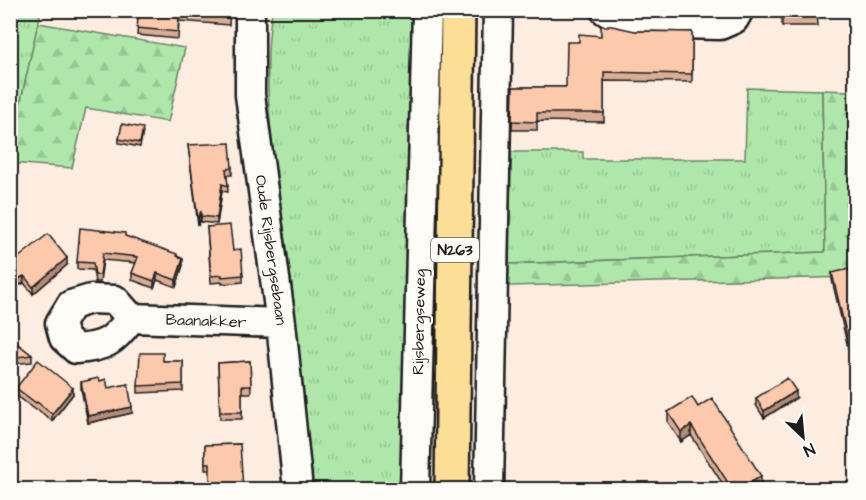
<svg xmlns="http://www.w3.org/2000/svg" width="866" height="500" font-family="'Architects Daughter',sans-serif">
<defs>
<pattern id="grass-tufts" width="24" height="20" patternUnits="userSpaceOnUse" patternTransform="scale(1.5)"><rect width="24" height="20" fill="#afe7ab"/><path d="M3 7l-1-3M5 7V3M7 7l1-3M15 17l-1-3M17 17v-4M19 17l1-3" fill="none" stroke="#96c693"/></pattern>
<pattern id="forest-firs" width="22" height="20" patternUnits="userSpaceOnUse" patternTransform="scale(1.5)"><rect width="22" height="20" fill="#afe7ab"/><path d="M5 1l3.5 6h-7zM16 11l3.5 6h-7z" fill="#96c693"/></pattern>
</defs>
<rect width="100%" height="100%" fill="#fdede1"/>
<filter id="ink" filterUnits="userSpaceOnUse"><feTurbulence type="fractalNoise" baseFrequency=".0167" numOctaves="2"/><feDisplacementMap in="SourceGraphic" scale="12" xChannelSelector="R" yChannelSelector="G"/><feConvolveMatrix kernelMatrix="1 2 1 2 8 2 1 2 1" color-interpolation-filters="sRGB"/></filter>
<g filter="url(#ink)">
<path fill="url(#grass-tufts)" stroke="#668264" stroke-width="1.5" d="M11 11H41L11 146Z
M272 11H418L409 486 313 489C305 414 299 339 289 263 278 180 259 94 272 11Z
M747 88 822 90 825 252 509 264 511 152H583V159H745Z"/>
<path fill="url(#forest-firs)" stroke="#668264" stroke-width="1.5" d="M38 23 185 48 168 122 86 108 72 168 11 163V146Z
M822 90 848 91 851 277 508 286 509 264 825 252Z"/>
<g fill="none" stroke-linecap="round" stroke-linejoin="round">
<g stroke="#1c1c1c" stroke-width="33">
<path id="minor" d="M250 10V95L281 323 298 490
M605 10 620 20 635 23 720 25 734 19 739 10
M131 318C113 342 105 347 76 349L64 338 60 323 71 305 91 299 115 300 131 318 281 323
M415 490 427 10
M489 490 498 10"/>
</g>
<g stroke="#1c1c1c" stroke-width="38">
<path id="major" d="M452 490 458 10"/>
</g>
<use href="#minor" stroke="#fdfcf7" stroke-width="28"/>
<use href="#major" stroke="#fcde96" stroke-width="33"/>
</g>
<path fill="#daad95" stroke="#1c1c1c" stroke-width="1.5" d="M139 10H230L229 25 179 21 178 39 137 35Z
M782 10H817L818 26H782Z
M635 31 692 32V82L604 81V122L537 121V130H512L513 87H566L579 42 601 36Z
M143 132 140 147 119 143V139Z
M188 145 232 168V175H227L228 192 222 191 217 224 201 222V217L198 226Z
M207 227 233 251 243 275V282L222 284V282L211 283Z
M125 236 177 256 183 265 176 287 157 280 154 288 132 280V273L136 263 103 260 100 282H95L93 270 77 269V262Z
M13 262 67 265 33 294 24 283 10 290V282L15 272 13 269Z
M832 273 855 299V350L849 352 832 280Z
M10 338 32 355V362L10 364Z
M163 361H183V391L138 393V386Z
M250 361 251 393H242V419H220L218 363Z
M100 381 108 388 132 413 88 423 81 389V382Z
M16 388 73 394 52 421 37 409 36 410 16 395Z
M756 398H796L764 418 756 405Z
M698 407 761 486 755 489H726L691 435 681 442 668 422V412Z
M240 444 210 470H205V445Z"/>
<path fill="#b18d79" stroke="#1c1c1c" stroke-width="1.5" d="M222 184V191L217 224V218Z
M201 211V217L198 226V219Z
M67 258V265L33 294V287Z
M183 259V265L176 287V280Z
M157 273V280L154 288V281Z
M24 276V283L10 290V283Z
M855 343V350L849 352V345Z
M73 388V394L52 421V414Z
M796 391V398L764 418V411Z
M132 407V413L88 423V416Z
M691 425V435L681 442V432Z
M761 476V486L755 489H740Z"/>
<path fill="#fdc9ad" stroke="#1c1c1c" stroke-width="1.5" d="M139 10H230L229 18 179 14 178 32 137 28Z
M782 10H817L818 16H782Z
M601 26H612L635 31 692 32V74L604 72V113H537V122L512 121 513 87H566L567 42H579V34L601 36Z
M122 124 143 128 140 143 119 139Z
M230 143 232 168 226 169 228 186 222 184 217 218 201 216V211L198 219 188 145Z
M230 225 233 251 241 249 243 275 222 277V275L211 276 207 227Z
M80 228 125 233V236L177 254V256L183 259 176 280 157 273 154 281 132 273 138 257 103 253 100 275H95L93 263 77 262Z
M48 234 67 258 33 287 24 276 10 283 17 267 13 262Z
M849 269 855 299V343L849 345 832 273Z
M10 338 32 355 10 358Z
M140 353H163V361H183V384L138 386Z
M38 360 73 388 52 414 37 402 36 403 16 388Z
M250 361 251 386H242V412H220L218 363Z
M99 378 100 381 106 379 108 388 128 384 132 407 88 416 81 382Z
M787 378 796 391 764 411 756 398Z
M692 397 698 407 712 398 761 476 740 489H732L691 425 681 432 668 412Z
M240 444 243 489H210V463H205V445Z"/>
</g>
<g text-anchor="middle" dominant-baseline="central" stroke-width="4.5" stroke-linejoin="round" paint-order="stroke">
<rect fill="#fdfcf7" stroke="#605f5e" stroke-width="1.5" x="431" y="238" width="48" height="24" rx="4.5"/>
<g font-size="15" font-weight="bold" fill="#1c1c1c">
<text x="455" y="250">N263</text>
</g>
<g font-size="16" fill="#1c1c1c" stroke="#fdfcf7">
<text transform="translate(271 250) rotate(82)">Oude Rijsbergsebaan</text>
<text transform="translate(206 321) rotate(2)">Baanakker</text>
<text transform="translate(419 322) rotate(-89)">Rijsbergseweg</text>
</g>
</g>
<rect width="866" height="500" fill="none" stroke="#fdfcf7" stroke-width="36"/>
<rect x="18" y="18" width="830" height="464" fill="none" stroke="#1c1c1c" stroke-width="2" filter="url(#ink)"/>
<g transform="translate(803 437) rotate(154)" stroke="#fdfcf7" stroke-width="4.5" paint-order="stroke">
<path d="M0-4.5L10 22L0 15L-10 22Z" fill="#1c1c1c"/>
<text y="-9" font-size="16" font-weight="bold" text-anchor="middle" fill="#1c1c1c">N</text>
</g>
</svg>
